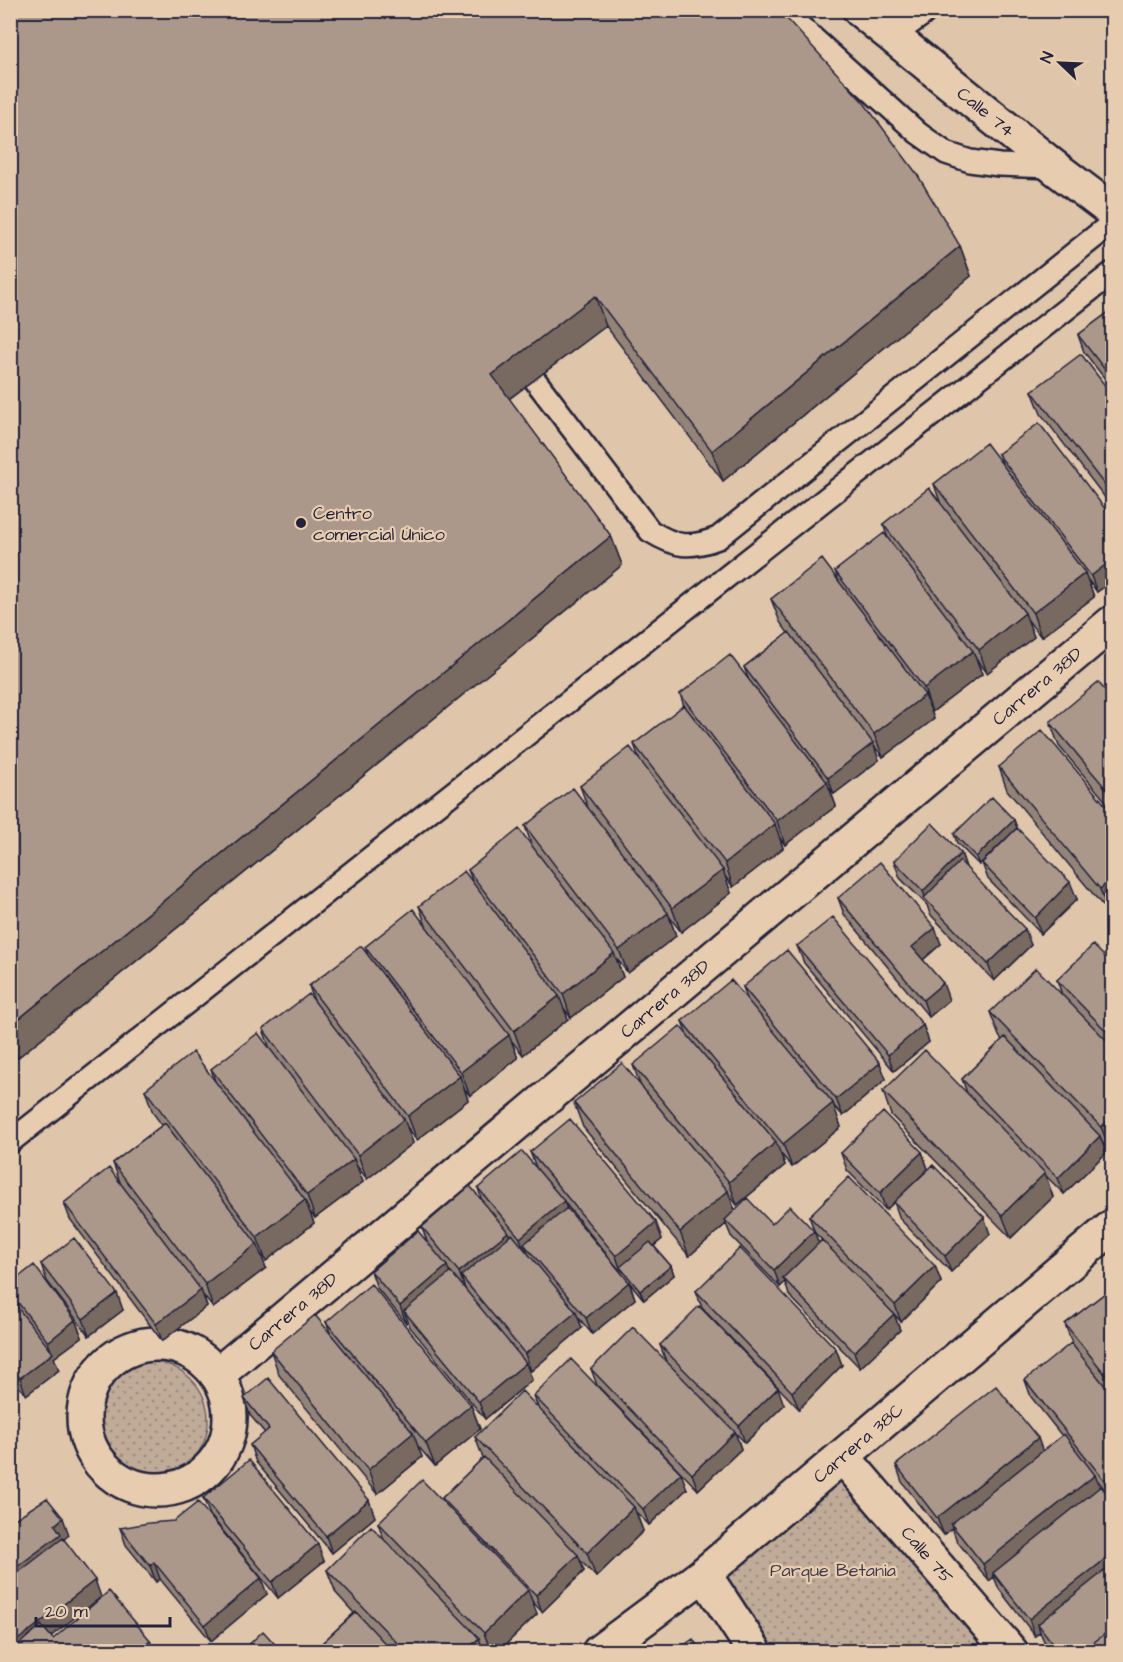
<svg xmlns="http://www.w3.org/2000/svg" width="1123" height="1662" font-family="'Architects Daughter',sans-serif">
<defs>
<pattern id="park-dots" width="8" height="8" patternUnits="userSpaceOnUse" patternTransform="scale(1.5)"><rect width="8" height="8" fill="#c0aa98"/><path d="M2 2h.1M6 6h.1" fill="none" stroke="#9c8a7d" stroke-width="1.8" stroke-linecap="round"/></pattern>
</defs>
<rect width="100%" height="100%" fill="#dfc5aa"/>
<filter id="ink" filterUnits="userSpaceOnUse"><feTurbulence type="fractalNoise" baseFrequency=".0167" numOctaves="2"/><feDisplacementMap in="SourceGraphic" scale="12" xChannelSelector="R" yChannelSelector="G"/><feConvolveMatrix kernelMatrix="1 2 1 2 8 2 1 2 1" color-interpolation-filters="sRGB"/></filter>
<g filter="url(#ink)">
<path fill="url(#park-dots)" stroke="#71666a" stroke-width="1.5" d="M92 1420a58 58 0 1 1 116 0a58 58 0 1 1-116 0Z
M843 1457 1008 1651H755L704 1574Z"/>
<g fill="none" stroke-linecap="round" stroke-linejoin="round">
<g stroke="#22223b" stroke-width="26">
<path id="lane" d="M782 10 918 133 946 153 970 161 999 165 1053 167
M535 380 650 531C676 547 689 549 718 538L1112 223
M10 1142 1112 273"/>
</g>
<g stroke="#22223b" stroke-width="38">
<g id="street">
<path d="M888 32 919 10"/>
<circle cx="157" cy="1417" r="73"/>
<path id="s1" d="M217 1375 1112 623"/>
<path id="s2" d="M843 1457 1011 1652"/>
<path d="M704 1574 755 1652"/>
<path id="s3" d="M599 1652 704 1574 1112 1227"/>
</g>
</g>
<g stroke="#22223b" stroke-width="38">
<g id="secondary">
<path id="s4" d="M860 10 1054 167 1112 211"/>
</g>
</g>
<use href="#lane" stroke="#e7ccaf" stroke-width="21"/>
<use href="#street" stroke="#e7ccaf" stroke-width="33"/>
<use href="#secondary" stroke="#e7ccaf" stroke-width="33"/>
</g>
<path fill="#938378" stroke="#22223b" stroke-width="1.5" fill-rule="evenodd" d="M10 10 960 246 971 276 723 481 606 326 509 399 611 536 622 565 10 1064Z
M1113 309V389L1084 352 1078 335Z
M1032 391 1113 396V508L1041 414Z
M998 454 1113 519V580L1097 592 1088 580 1094 597 1041 637 1027 619 1034 637 987 673 977 659 982 674 932 712 930 708 934 719 883 757 874 746 879 760 834 794 829 787 836 806 785 845 779 837 783 848 733 887 725 876 731 893 681 932 669 916 676 936 628 973 616 958 623 977 571 1018 564 1008 568 1019 523 1055 511 1040 518 1058 470 1096 464 1088 468 1100 417 1140 407 1127 413 1143 367 1179 356 1165 363 1182 315 1218 309 1211 314 1223 266 1261 260 1253 266 1268 213 1308 203 1295 207 1306 162 1341 70 1219 64 1203 120 1182 113 1163 162 1125 153 1113 145 1090 215 1081 211 1069 269 1046 263 1029 314 1001 309 986 369 958 365 947 426 926 419 906 472 880 468 870 532 846 525 826 588 808 580 786 640 761 634 744 684 706 680 694 748 678 744 667 788 633 780 622 771 599 839 582 835 571 889 541 883 524 940 502 934 484 1002 463Z
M1113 685V810L1059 746 1050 722 1110 697 1107 690Z
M999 767 1113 814V909L1108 912 1007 790Z
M1014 820 1017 828 979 865 957 843 954 834Z
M961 853 966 868 1031 945 994 981 930 914 927 905 900 878 894 861Z
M982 863 1077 899 1041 934 988 879Z
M838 898 941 944 923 960 949 1000 929 1017 844 914Z
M797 946 923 1025 929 1042 894 1071 804 963Z
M1113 965V1148L1110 1150 1103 1143 1106 1153 1064 1194 1045 1175 1053 1197 1011 1238 891 1115 883 1091 967 1093 962 1079 1002 1040 999 1036 990 1012 1062 995 1057 980Z
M743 987 886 1079 843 1116 833 1105 841 1127 792 1167 781 1154 785 1165 737 1205 729 1195 735 1210 772 1224 818 1243 822 1240 815 1233 809 1216 935 1266 941 1282 901 1322 894 1314 900 1330 860 1368 789 1295 785 1282 780 1287 731 1236 726 1224 689 1256 583 1127 574 1103 641 1087 633 1065 686 1032 682 1021 748 1001Z
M530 1152 662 1239 654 1246 671 1266 674 1275 644 1300 630 1283 635 1299 592 1334 578 1317 582 1328 531 1371 527 1366 532 1380 485 1419 410 1327 408 1321 406 1323 377 1288 371 1271 427 1242 422 1227 482 1201 478 1188 536 1167ZM565 1203 621 1272 622 1274 567 1209ZM448 1269 465 1289 466 1291 450 1273Z
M922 1152 928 1169 990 1234 951 1272 900 1219 894 1202 886 1210 847 1170 841 1153Z
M41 1264 123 1310 89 1336 47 1281Z
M10 1284 75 1320 82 1337 54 1358 59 1370 26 1395 10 1375Z
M1113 1287V1494L1110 1496 1098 1481 1113 1652H1052L1044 1641 1040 1632 1035 1636 999 1589 994 1577 989 1581 957 1541 952 1528 944 1535 902 1482 896 1465 1043 1451 1062 1436 1031 1397 1025 1380 1073 1346 1065 1324Z
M696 1291 836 1349 842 1365 799 1409 702 1308Z
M326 1322 471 1405 480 1429 435 1466 417 1445 422 1457 377 1494 279 1375 271 1351 330 1332Z
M660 1345 784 1405 745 1443 735 1432 741 1449 698 1490 597 1385 591 1369 666 1361Z
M534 1396 687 1489 649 1525 636 1512 643 1531 596 1577 579 1559 584 1571 542 1612 532 1601 537 1614 498 1652H488L482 1645 484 1652H323L321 1644 354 1613 336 1593 327 1570 384 1540 378 1523 444 1503 442 1498 483 1458 475 1437 538 1408Z
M244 1398 375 1517 332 1553 256 1462 250 1445 265 1433 250 1415Z
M203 1498 324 1561 278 1598 210 1515Z
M120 1528 267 1594 211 1641 160 1579 156 1582 126 1545Z"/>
<path fill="#786a61" stroke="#22223b" stroke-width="1.5" d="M960 246 971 276 723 481 712 451Z
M595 296 606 326 502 404 492 375Z
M611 536 622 565 10 1064V1026Z
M1113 559V580L1097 592 1091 576Z
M1085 573 1094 597 1041 637 1033 613Z
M1025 613 1034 637 987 673 979 650Z
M973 651 982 674 932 712 924 688Z
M925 695 934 719 883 757 874 734Z
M873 743 879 760 834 794 828 778Z
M827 782 836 806 785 845 777 821Z
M1014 820 1017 828 979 865 976 857Z
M775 824 783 848 733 887 725 863Z
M961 853 967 870 926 900 923 891Z
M723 870 731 893 681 932 672 908Z
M1113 878V909L1108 912 1100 889Z
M1070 882 1077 899 1041 934 1035 918Z
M668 913 676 936 628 973 619 950Z
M935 928 941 944 918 964 912 947Z
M1025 929 1031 945 994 981 988 964Z
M614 953 623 977 571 1018 563 994Z
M943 983 949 1000 929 1017 923 1000Z
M559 996 568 1019 523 1055 514 1031Z
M923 1025 929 1042 894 1071 888 1055Z
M509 1035 518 1058 470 1096 461 1072Z
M880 1063 886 1079 843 1116 836 1099Z
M460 1076 468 1100 417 1140 408 1116Z
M833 1103 841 1127 792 1167 783 1144Z
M1113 1116V1148L1110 1150 1101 1127Z
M404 1119 413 1143 367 1179 358 1155Z
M1100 1136 1106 1153 1064 1194 1058 1178Z
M776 1142 785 1165 737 1205 729 1182Z
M922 1152 928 1169 886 1210 880 1193Z
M354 1159 363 1182 315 1218 307 1195Z
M1045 1173 1053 1197 1011 1238 1002 1215Z
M728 1191 736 1215 725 1220 726 1224 689 1256 680 1232Z
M305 1200 314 1223 266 1261 257 1237Z
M564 1201 570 1218 524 1244 528 1253 526 1255 520 1238Z
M984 1217 990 1234 951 1272 945 1256Z
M656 1222 662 1239 624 1272 620 1268 616 1256Z
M814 1231 820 1247 783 1278 785 1282 780 1287 774 1270Z
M508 1232 514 1248 461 1276 465 1289 459 1272Z
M257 1244 266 1268 213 1308 205 1284Z
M447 1266 453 1282 404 1311 408 1321 406 1323 400 1306Z
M671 1266 674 1275 644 1300 640 1291Z
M935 1266 941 1282 901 1322 895 1305Z
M629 1282 635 1299 592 1334 586 1318Z
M201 1290 207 1306 162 1341 156 1324Z
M117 1293 123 1310 89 1336 83 1319Z
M576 1312 582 1328 531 1371 525 1354Z
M894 1314 900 1330 860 1368 854 1352Z
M75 1320 82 1337 54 1358 59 1370 26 1395 20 1378 52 1354 48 1342Z
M836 1349 842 1365 799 1409 792 1392Z
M526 1363 532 1380 485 1419 479 1402Z
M778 1388 784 1405 745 1443 739 1426Z
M471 1405 480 1429 435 1466 426 1443Z
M735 1432 741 1449 698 1490 692 1474Z
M413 1433 422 1457 377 1494 368 1470Z
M1038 1438 1044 1455 951 1524 952 1528 944 1535 937 1518Z
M681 1473 687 1489 649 1525 643 1509Z
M1113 1473V1494L1110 1496 1104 1480Z
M1095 1475 1101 1491 993 1573 994 1577 989 1581 983 1564Z
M369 1500 375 1517 332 1553 326 1536Z
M634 1507 643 1531 596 1577 587 1553Z
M63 1518 69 1535 63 1540 10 1593V1572L55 1525Z
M318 1544 324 1561 278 1598 272 1582Z
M1113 1553V1574L1038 1624 1040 1632 1035 1636 1029 1619Z
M578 1555 584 1571 542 1612 536 1595Z
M154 1562 160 1579 156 1582 150 1566Z
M261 1578 267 1594 211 1641 205 1625Z
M95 1580 101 1597 31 1652H10V1646Z
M528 1590 537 1614 498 1652H491L484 1633Z
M479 1638 484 1652H465Z
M150 1640 154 1652H136Z"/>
<path fill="#ab988b" stroke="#22223b" stroke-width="1.5" d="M10 10H776L789 21 864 103 917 174 960 246 712 451 595 296 492 375 611 536 10 1026Z
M1113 309V380L1078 335Z
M1081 354 1113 396V496L1032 391Z
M1039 423 1113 519V559L1091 576 998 454Z
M986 443 1085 573 1033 613 934 484Z
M929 488 1025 613 979 650 883 524Z
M884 533 973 651 924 688 835 571Z
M822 559 925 695 874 734 771 599Z
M789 632 873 743 828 778 744 667Z
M730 655 827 782 777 821 680 694Z
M1098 682 1113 700V797L1050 722Z
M1113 685V696L1107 690Z
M684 705 775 824 725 863 634 744Z
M1042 730 1113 814V878L1100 889 999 767Z
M630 747 723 870 672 908 580 786Z
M573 788 668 913 619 950 525 826Z
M992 797 1014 820 976 857 954 834Z
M932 823 961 853 923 891 894 861Z
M1017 828 1070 882 1035 918 982 863Z
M519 829 614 953 563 994 468 870Z
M960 861 1025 929 988 964 924 898Z
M880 862 935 928 912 947 943 983 923 1000 838 898Z
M464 871 559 996 514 1031 419 906Z
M413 909 509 1035 461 1072 365 947Z
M833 917 923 1025 888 1055 797 946Z
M1093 945 1113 965V1038L1057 980Z
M361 946 460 1076 408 1116 309 986Z
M787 950 880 1063 836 1099 743 987Z
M1036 968 1113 1047V1116L1101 1127 990 1012Z
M731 980 833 1103 783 1144 682 1021Z
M309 994 404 1119 358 1155 263 1029Z
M680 1026 776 1142 729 1182 633 1065Z
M258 1033 354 1159 307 1195 211 1069Z
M1005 1037 1100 1136 1058 1178 962 1079Z
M925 1050 1045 1173 1002 1215 883 1091Z
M193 1052 305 1200 257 1237 145 1090Z
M622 1063 728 1191 680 1232 574 1103Z
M883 1112 922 1152 880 1193 841 1153Z
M570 1119 656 1222 616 1256 530 1152Z
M165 1123 257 1244 205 1284 113 1163Z
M522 1151 564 1201 520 1238 478 1188Z
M933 1165 984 1217 945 1256 894 1202Z
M109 1168 201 1290 156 1324 64 1203Z
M849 1177 935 1266 895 1305 809 1216Z
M470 1186 508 1232 459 1272 422 1227Z
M747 1198 772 1224 790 1206 814 1231 774 1270 725 1220Z
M567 1208 629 1282 586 1318 524 1244Z
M418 1231 447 1266 400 1306 371 1271Z
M512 1234 576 1312 525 1354 461 1276Z
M74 1238 117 1293 83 1319 41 1264Z
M822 1240 894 1314 854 1352 783 1278Z
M650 1242 671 1266 640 1291 620 1267Z
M740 1248 836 1349 792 1392 696 1291Z
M34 1265 75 1320 48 1342 10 1292V1284Z
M451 1272 526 1363 479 1402 404 1311Z
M371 1284 471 1405 426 1443 326 1322Z
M1113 1287V1384L1065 1324Z
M10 1298 53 1353 20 1378 10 1366Z
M699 1306 778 1388 739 1426 660 1345Z
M315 1315 413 1433 368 1470 271 1351Z
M633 1327 735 1432 692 1474 591 1369Z
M1071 1343 1113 1396V1473L1104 1480 1025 1380Z
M571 1359 681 1473 643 1509 534 1396Z
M268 1378 369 1500 326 1536 250 1445 269 1429 244 1398Z
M996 1386 1038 1438 937 1518 896 1465Z
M522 1391 634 1507 587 1553 475 1437Z
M1064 1434 1095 1475 983 1564 951 1524Z
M484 1457 578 1555 536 1595 442 1498Z
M249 1460 318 1544 272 1582 203 1498Z
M422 1480 528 1590 484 1633 378 1523Z
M1101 1486 1113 1502V1553L1029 1619 993 1573Z
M47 1498 63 1518 55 1525 61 1534 10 1572V1522Z
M198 1502 261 1578 205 1625 154 1562 150 1566 120 1528 149 1523 174 1521Z
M371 1526 479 1638 465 1652H406L327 1570Z
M63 1538 95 1580 10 1646V1579Z
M1113 1564V1627L1082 1652H1059L1038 1624Z
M109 1591 150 1640 136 1652H10L41 1625 53 1639Z
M356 1612 393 1652H327L321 1644Z
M1113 1627V1652H1082Z
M263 1631 282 1652H241Z
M693 1639 701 1652H674Z"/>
</g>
<circle fill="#22223b" stroke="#e7ccaf" stroke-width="2" cx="301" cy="523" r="6"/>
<g text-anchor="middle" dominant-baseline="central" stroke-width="4.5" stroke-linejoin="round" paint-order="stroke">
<g font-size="18" fill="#22223b" stroke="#e7ccaf">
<text stroke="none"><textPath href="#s4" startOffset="162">Calle 74</textPath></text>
<text stroke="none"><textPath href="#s1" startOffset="1071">Carrera 38D</textPath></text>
<text stroke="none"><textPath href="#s1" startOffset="585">Carrera 38D</textPath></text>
<text stroke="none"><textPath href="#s1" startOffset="99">Carrera 38D</textPath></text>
<text stroke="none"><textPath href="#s3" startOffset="333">Carrera 38C</textPath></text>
<text stroke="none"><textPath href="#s2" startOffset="129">Calle 75</textPath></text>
</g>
<g font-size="18" fill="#22223b" stroke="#e7ccaf" text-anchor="start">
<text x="313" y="513">Centro<tspan x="313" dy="21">comercial Único</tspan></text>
</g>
<g font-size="18" fill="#423d4e" stroke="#e7ccaf">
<text x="833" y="1570">Parque Betania</text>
</g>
</g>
<rect width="1123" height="1662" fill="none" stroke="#e7ccaf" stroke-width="36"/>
<rect x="18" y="18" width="1087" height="1626" fill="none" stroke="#22223b" stroke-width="2" filter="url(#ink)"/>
<g transform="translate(1060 63) rotate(293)" stroke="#e7ccaf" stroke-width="4.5" paint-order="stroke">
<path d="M0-4.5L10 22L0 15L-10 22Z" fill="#22223b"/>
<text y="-9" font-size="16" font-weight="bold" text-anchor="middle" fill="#22223b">N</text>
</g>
<path d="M36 1617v9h134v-9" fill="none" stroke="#22223b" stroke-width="3"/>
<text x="45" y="1617" font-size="18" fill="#22223b" stroke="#e7ccaf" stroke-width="4.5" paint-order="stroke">20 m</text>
</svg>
